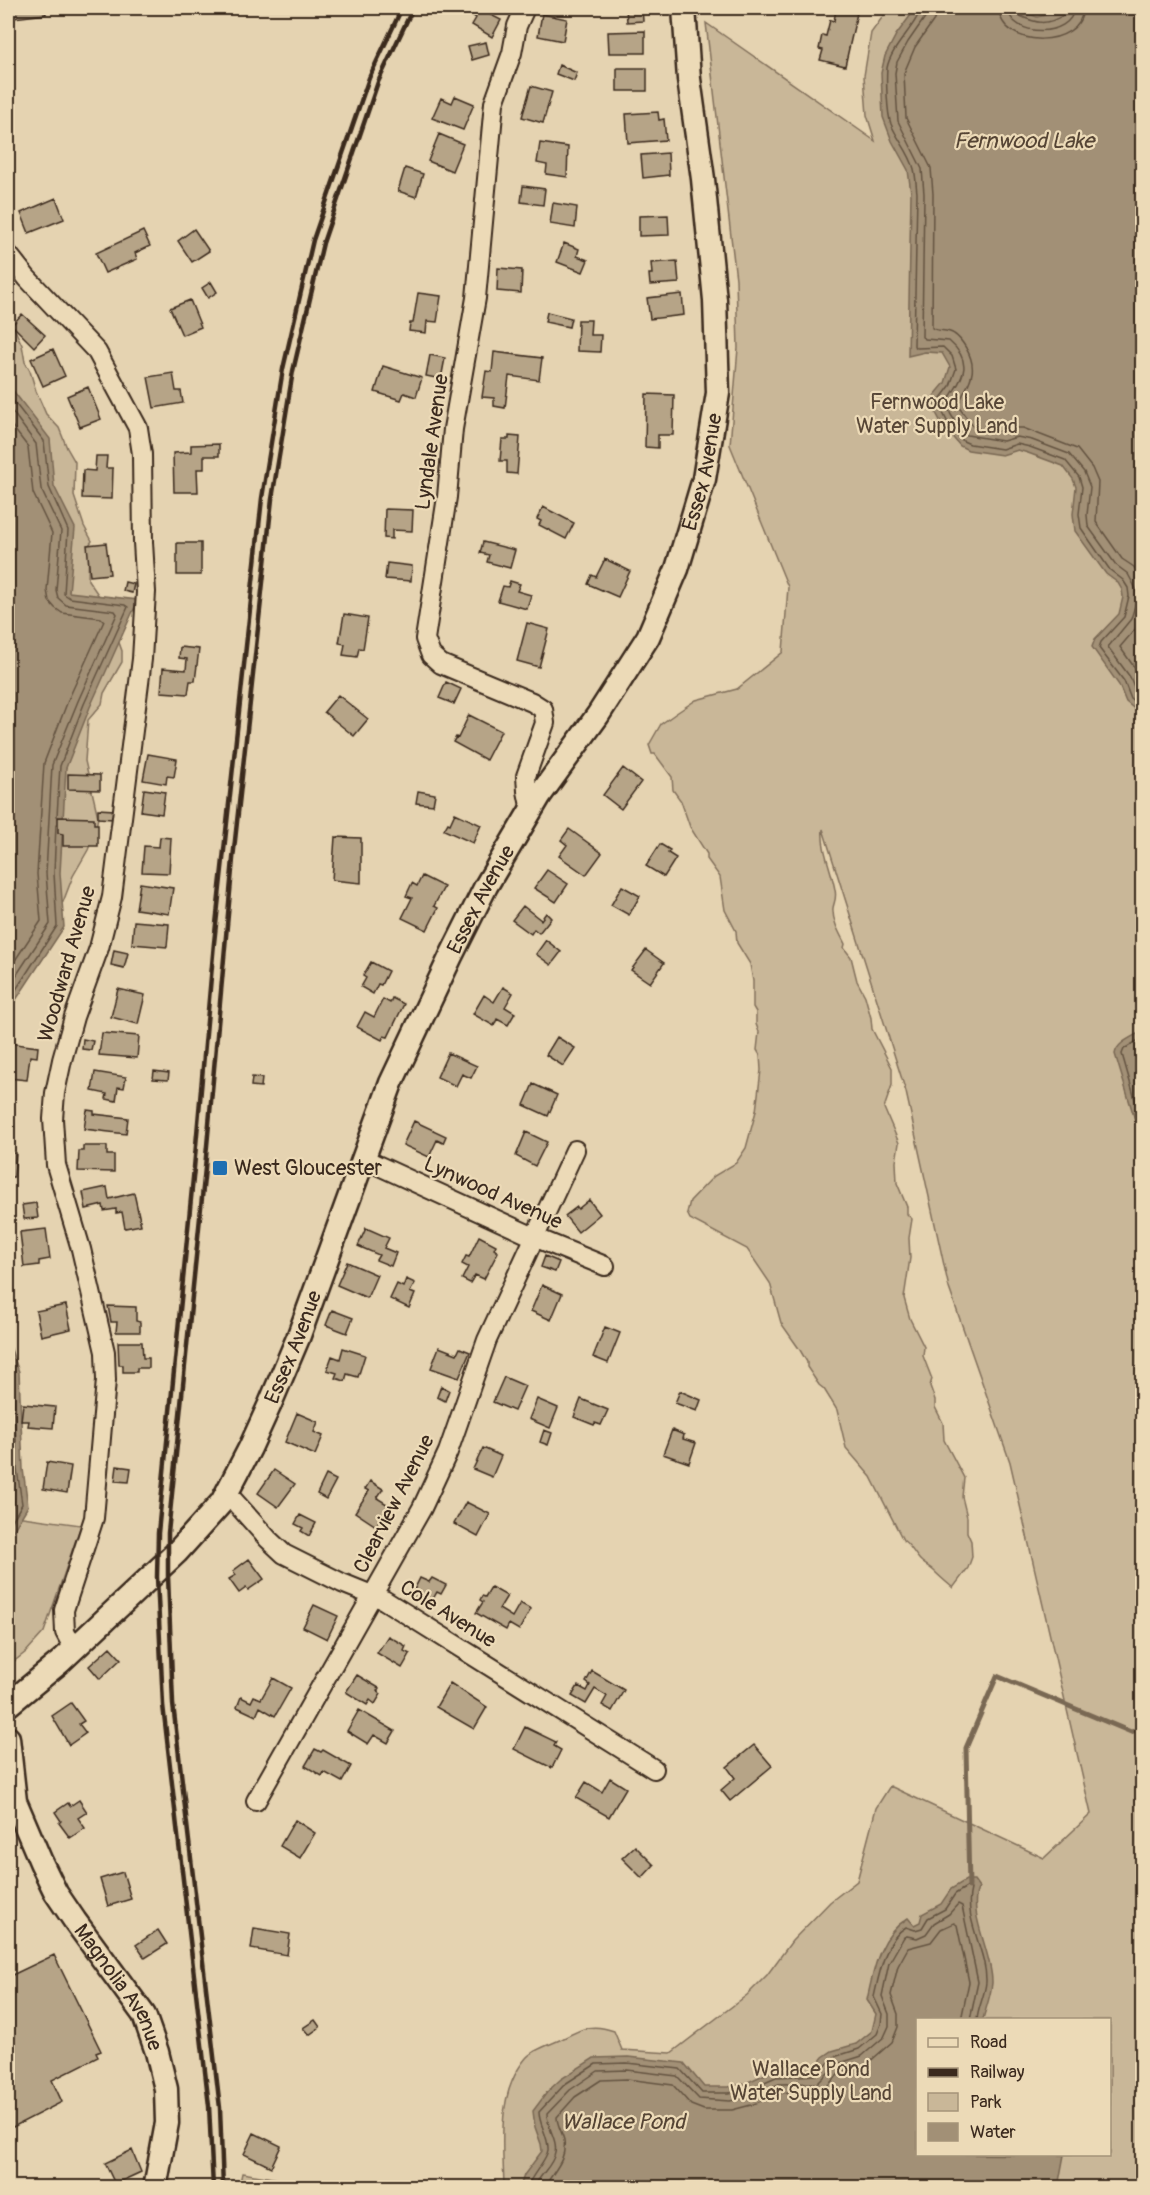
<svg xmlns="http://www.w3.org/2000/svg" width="1150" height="2195" font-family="Pangolin,sans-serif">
<rect width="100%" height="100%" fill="#e5d3b1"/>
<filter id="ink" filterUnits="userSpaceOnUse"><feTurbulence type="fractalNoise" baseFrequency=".0167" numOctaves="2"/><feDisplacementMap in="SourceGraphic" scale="12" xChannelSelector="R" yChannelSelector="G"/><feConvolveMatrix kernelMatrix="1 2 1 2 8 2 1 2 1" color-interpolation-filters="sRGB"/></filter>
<g filter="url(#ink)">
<path fill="#c9b798" stroke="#82705b" stroke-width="1.5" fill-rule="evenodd" d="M889 8H1142V2187H504C503 2144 496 2094 526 2058 533 2049 552 2044 562 2039 583 2028 592 2023 614 2031L622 2050 671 2053 747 1995 767 1975 792 1941 830 1902 857 1881 876 1808 890 1786 1044 1858 1091 1814 1010 1462 949 1288 906 1092 823 829C821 850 832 870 835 890 837 898 834 902 833 908 832 921 840 934 845 944L844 948 851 957 857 981 865 996 871 1018 872 1029 892 1068V1085L884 1108 899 1143 896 1162 897 1183 907 1207V1214L912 1219 909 1238 910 1258 904 1298 910 1319 924 1347 923 1356 932 1379 930 1386 935 1400V1407L943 1423 944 1440 964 1478 962 1497 967 1517V1532L971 1541 972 1557 968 1568 953 1588C946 1582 940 1577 934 1571 930 1567 923 1564 919 1559 913 1552 911 1546 903 1540L871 1477 846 1448 837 1410 824 1389 819 1385 807 1367V1362L800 1350 781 1323 770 1283 747 1249 690 1219 687 1213 690 1201 714 1176 736 1163 746 1148 756 1111 761 1070 760 1055 757 1050 759 1032 756 1024V1012L753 1007V981L750 964 737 943 736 931 725 910 720 877 707 859V854L690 827 681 801 673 790 672 777 655 754H652L649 745 661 724 675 714 696 700 737 689 783 652 788 587 730 445 738 348 736 279 706 23 875 141 867 115 864 76 871 33ZM918 2020H1110V2154H918Z
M8 315 22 345 25 362 30 371 36 391 46 414 59 428 67 448 75 462 74 496 84 526 92 541 89 545 88 580 106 606 122 651V662L104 693 102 704 88 720 85 761 98 817 95 832 88 850 73 876 63 902 8 957Z
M8 1515 81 1525 44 1632 26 1652 8 1666Z
M242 2173 314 2185 320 2187H239Z"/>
<path fill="#a29076" stroke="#796753" stroke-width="1.5" d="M916 8H1016L1037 17 1054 13 1065 8H1142V715L1126 702 1119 685 1092 647 1095 639 1119 614 1123 597 1122 590 1118 583 1106 574 1075 531 1073 514 1076 487 1073 479 1063 466 1028 453 1018 450 1002 455 968 450 960 446 943 426 935 411 934 396 945 383 950 367 942 353 925 352 908 356 911 193 908 170 892 141 883 117 881 73 885 56 896 35Z
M8 384 50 439 54 486 75 528 69 592 138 600 90 707 66 768 60 873 64 927 8 1012Z
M1142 1031V1143L1115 1054C1117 1042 1133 1037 1142 1031Z
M8 1341 19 1372 23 1469 28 1506 8 1539Z
M966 1880H974L979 1887C966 1911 993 1954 992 1983 991 1995 986 2008 983 2019L918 2020V2154L1064 2155 1058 2187H520L524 2175 542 2151 541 2144 535 2127 533 2111 548 2091 561 2079 594 2058 628 2057 684 2063 704 2087H728L744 2084 774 2070H790L799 2068 813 2070 823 2057 832 2051 856 2044 872 2031 876 2014 867 2000C874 1968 879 1936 908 1918L914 1925 920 1922 922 1914 941 1904 951 1889Z"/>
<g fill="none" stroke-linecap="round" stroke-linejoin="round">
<path stroke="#645341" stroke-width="1.5" d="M920 8C918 25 891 46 887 68 886 80 887 113 891 124 897 139 910 153 914 169 916 177 916 185 917 193L914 346 917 348 943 347 952 356 956 369 950 386 941 398V409L948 423 963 441 970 444 1002 449 1017 444 1030 447 1065 460 1079 477 1082 487 1079 514 1081 528 1110 570 1123 580 1128 588 1129 596 1124 617 1101 642 1099 648 1124 681 1131 699 1142 708
M928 8 926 16 908 42 897 62 895 73 898 121 922 169 924 194 922 337 925 339 949 341C985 372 944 391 948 408 951 417 960 428 967 435L1003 441 1017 437 1032 440 1069 454 1084 472 1090 487 1087 515 1088 526 1116 565 1128 574 1136 589 1137 599 1131 619 1108 647 1130 677 1137 694 1142 699
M937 8 934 20 915 47 904 73 906 118 931 168 933 194 932 328C938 332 947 329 954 334 959 337 963 343 966 348 981 374 966 384 958 406L974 428 1003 432 1013 428H1023L1077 449 1092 468 1098 482 1096 522 1122 559 1134 567 1142 580
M999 8C1000 50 1082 49 1083 8
M1008 8C1010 38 1072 38 1074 8
M1015 8 1018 15C1037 24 1047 26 1065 14L1067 8
M8 394 44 441 49 487 68 530 64 594 70 598 125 605 128 607 84 704 60 766 57 816
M8 406 36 444 41 489 61 531 56 590 58 598 66 605 115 611 117 614 78 701 52 765 46 873 50 924 8 988
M8 421 28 447 33 493 52 533 47 590 49 601 55 608 62 613 101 618 104 621 69 698 44 763 37 874 41 921 8 971
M1142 615 1137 627 1120 647 1139 674 1142 685
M8 1002 57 926 54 873 56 824
M1142 1038 1124 1049 1122 1054 1142 1124
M8 1359 13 1374 17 1469 22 1504 8 1528
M8 1425 10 1470 14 1502 8 1514
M527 2188C531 2175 547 2160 548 2150 549 2137 539 2125 539 2112L565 2084 596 2064 627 2063 680 2069 702 2093H729L746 2090 776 2077 817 2075 834 2057 859 2049 877 2034 881 2024 882 2014 874 1997C879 1975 885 1939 906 1927L915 1930 922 1928 928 1918 945 1909 955 1894 968 1886 971 1889C963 1919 987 1951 986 1982 985 1995 978 2007 977 2020
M534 2188C539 2175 553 2166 555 2153 558 2140 547 2128 547 2114L570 2090 598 2071 627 2070 677 2076 699 2099 730 2101 749 2097 779 2084 818 2083 837 2064 862 2056 884 2037 889 2026V2014L882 1996 889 1963 904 1937 907 1936 917 1938 926 1934 934 1923 949 1914 958 1904 962 1906 978 1982 970 2020
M544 2188C553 2171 567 2161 564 2140 562 2132 557 2125 557 2117L575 2097 601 2080 627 2079 673 2085 691 2105 704 2110H732L751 2105 781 2093 799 2091 810 2093 823 2090 840 2073 867 2064 892 2042 898 2027V2014L891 1995 898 1966 908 1948 931 1942 941 1929 954 1923 957 1925 969 1982 961 2020"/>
<path stroke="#796753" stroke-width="5" d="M969 1887 966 1748 997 1676 1131 1732 1142 1728"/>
</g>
<path fill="#b6a487" stroke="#3b2a1e" stroke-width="1.5" d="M13 8H45L46 14 14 18Z
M477 8 501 20 492 37 472 25 476 18 472 15Z
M626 8H642L643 21 627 22Z
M836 9 857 13 845 66 820 60 823 50 819 49 822 35 826 36 830 20 834 21Z
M542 14 567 19 563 41 538 36Z
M645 31V53H609L608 32Z
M486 42 489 55 472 60 468 46Z
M559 65 577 73 574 81 556 74Z
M617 68H647V91H617Z
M531 86 552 92 543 123 522 117Z
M455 96 474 104 463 130 432 118 441 98 452 103Z
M658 112 659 120 664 119 666 140 628 143 626 114Z
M439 134 463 144 452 171 428 161Z
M540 143 568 147 567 177 546 174 547 165 537 163Z
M668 153 669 175 643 178 641 155Z
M405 168 423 174 416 197 398 191Z
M523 186 545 189 543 205 521 202Z
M56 198 64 219 29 233 21 213Z
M553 203 577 207 575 228 550 224Z
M668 215 669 235 639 236V216Z
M194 229 209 251 192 262 178 241Z
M143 231 150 246 135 253 137 259 105 273 96 253Z
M564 243 579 249 577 256 588 260 583 272 557 262Z
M677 261 679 283 650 285 649 274H652L651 263Z
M498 268 522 270 521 293 497 291Z
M211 282 217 292 208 298 202 288Z
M418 293 441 296 437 322 427 321 426 333 409 331 410 323H413Z
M682 294 684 315 650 319 647 298Z
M190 300 201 327 182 335 170 308Z
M547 312 571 318 569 327 545 322Z
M22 314 45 335 34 347 12 325Z
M578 320H591L590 335H601L600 352 577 351Z
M53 349 65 376 43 386 31 359Z
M494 352 542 358 539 380 509 376 505 408 494 406V398L482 397 486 371 492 372Z
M430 355 445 358 441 379 426 376Z
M383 366 422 378 416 397 404 393 401 400 375 392Z
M173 373 176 391H181L183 403 154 408 148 377Z
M88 387 101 419 80 427 67 396Z
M646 394 674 395 673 435H658V448L645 447Z
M509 436 520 437 517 474 507 473V461H500L502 439H509Z
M219 444V456H204V469H197L198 492H174L173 453 191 452V445Z
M96 456H107L106 468H113L112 499 82 498 83 470 95 471Z
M543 507 574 523 566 539 539 525 541 521 537 519Z
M385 509 413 510 412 531 392 530V539L384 538Z
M483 542 515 550 510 568 487 562 489 555 480 553Z
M106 543 110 574 90 576 87 545Z
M177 543H201V575H177Z
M605 559 630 571 618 597 588 584 592 575 596 577Z
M387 563 412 566 411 581 385 579Z
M510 581 520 584 517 591 531 595 527 609 498 601 503 586 508 587Z
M125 582 134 584 132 593 123 591Z
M344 614 368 618 363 649 359 648 357 657 343 655 345 644 339 643Z
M527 623 549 629 539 667 517 661Z
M180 647 199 649 195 681H190L188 694 161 692 163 668 186 670 187 659 179 658Z
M446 682 461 689 454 704 439 698Z
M338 695 368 719 354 736 324 712Z
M469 715 501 731 486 760 453 742 456 737 458 738Z
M148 754 177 759 174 777 167 776 166 784 143 780Z
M623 768 641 782 621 809 603 795Z
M68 774 100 775V790L68 789Z
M144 789 165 792 162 814 141 811Z
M418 791 435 794 433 805 416 803Z
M98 809 114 810 113 819 98 818Z
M455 813 481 825 473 843 444 830 448 823 450 824Z
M58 817 94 818V824H98V846H63V834L58 833Z
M569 829 602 853 586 875 559 856 567 845 561 840Z
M160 837 171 838 169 873 142 872 144 846 159 847Z
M335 837 361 838V883L332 880Z
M660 844 670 850 668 853 676 858 664 877 646 866Z
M547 870 568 884 556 902 534 888Z
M422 876 444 887 434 906 438 908 427 930 402 918 412 898 406 896 412 883 417 886Z
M140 883 173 888 169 914 136 909Z
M622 886 640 896 629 915 611 905Z
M523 906 541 920 546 913 551 918 539 933 534 929 531 934 512 920Z
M134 921 169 924 167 947 132 944Z
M546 940 561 952 551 965 536 954Z
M114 950 128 953 124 968 111 965Z
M646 950 664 963 650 983 631 970Z
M371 962 388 971 381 985 378 984 373 994 361 987 366 978 363 976Z
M503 987 513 993 505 1007 515 1013 508 1025 497 1019 494 1026 473 1014 484 995 494 1002Z
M118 989 145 995 138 1024 111 1017Z
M392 998 404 1004 388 1037 384 1036 382 1040 357 1027 365 1012 374 1017 383 999 390 1003Z
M102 1033 139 1036 137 1058 99 1055Z
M557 1037 575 1048 563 1066 546 1055Z
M83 1039 93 1041 91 1050 82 1049Z
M8 1043 38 1047 37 1057 30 1056 27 1080 8 1078Z
M448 1053 477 1066 471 1078 462 1074 456 1086 437 1077Z
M154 1071 169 1073 168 1080 153 1079Z
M95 1072 126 1077 124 1088 118 1087 116 1101 106 1099 107 1094 92 1091Z
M252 1077 262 1078 261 1087 251 1086Z
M533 1084 557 1095 548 1116 524 1105Z
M87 1110 94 1111V1114L128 1118 126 1134 84 1129Z
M414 1121 446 1136 443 1143 437 1140 429 1157 403 1145Z
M526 1132 547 1142 535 1166 516 1156Z
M83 1146H107V1155H114V1172L78 1171 79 1151H83Z
M8 1153H16L14 1177H8Z
M107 1187 109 1199 134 1193 141 1225 125 1228 122 1212 116 1213V1209L104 1211 103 1205 86 1209 83 1192Z
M589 1200 600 1214 578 1232 565 1216 577 1207 578 1209Z
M36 1203 38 1218 24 1219 22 1205Z
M366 1228 389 1238 384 1248 396 1253 391 1266 376 1260 379 1255 358 1246Z
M46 1229 50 1259 39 1261V1265L24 1267 20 1232Z
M479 1236 496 1245 494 1249 498 1252 484 1279 475 1275 470 1283 462 1279 468 1267 462 1264 466 1256 469 1257Z
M545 1256 559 1262 555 1272 541 1267Z
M347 1262 377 1275 367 1298 337 1285Z
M406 1279 415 1283 410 1292 415 1294 409 1308 390 1299 397 1284 403 1287Z
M542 1285 562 1294 551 1320 531 1311Z
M66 1305 71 1329 41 1336 36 1311Z
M108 1306 136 1307V1321L140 1322V1332H116L117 1322H111Z
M332 1310 353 1318 347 1333 326 1325Z
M605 1327 620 1333 608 1363 593 1357Z
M118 1342H142L143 1358H149V1368H137V1372H123V1365H119Z
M439 1347 457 1354 460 1348 470 1352 459 1378 431 1368Z
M343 1348 365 1355 358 1377 347 1374 345 1381 335 1378 337 1373 327 1370 332 1356 340 1359Z
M504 1377 525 1386 514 1411 493 1402Z
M441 1386 449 1390 445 1401 437 1397Z
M680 1391 701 1400 697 1411 675 1403Z
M537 1399 558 1408 550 1428 529 1419Z
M581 1399 608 1410 601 1425 595 1423 594 1425 574 1417Z
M23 1404 55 1407 53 1428 28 1426 29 1421H21Z
M297 1413 318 1422 314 1432 323 1436 315 1455 285 1442Z
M544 1430 552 1433 548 1445 540 1442Z
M672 1430 684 1435 683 1439 696 1443 689 1463 663 1454Z
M483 1448 501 1456 492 1477 473 1469Z
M47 1462 71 1466 67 1493 43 1489Z
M117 1466 131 1468 129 1482 115 1481Z
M274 1470 295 1484 278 1507 258 1493Z
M326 1475 336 1480 326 1499 317 1494Z
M370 1481 383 1489 377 1498 390 1506 388 1509 396 1513 387 1526 379 1521 376 1526 355 1512 369 1491 365 1489Z
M466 1502 490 1514 478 1537 454 1524Z
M300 1515 316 1523 309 1536 301 1531 303 1528 295 1524Z
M249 1559 264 1579 248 1590 246 1588 239 1593 229 1579 236 1575 233 1571Z
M420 1578 429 1582 432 1578 446 1585 441 1594 437 1592 429 1606 411 1596Z
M491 1587 507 1596 499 1609 512 1617 520 1603 531 1609 519 1630 509 1624 506 1630 476 1613 483 1602 480 1600 482 1596 485 1597Z
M314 1605 338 1616 327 1639 303 1627Z
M388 1636 406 1646 404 1651 410 1654 402 1668 377 1653Z
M110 1647 121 1659 100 1679 89 1666Z
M592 1671 624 1690 612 1711 602 1705 607 1696 595 1689 586 1704 572 1696 578 1686 587 1691 590 1685 586 1682Z
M357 1675 379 1688 377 1691 381 1694 375 1704 370 1700 367 1705 346 1692Z
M273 1678 291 1688 275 1716 260 1707 256 1716 237 1707 241 1697 251 1702 254 1696 261 1699Z
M450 1683 487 1707 474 1729 436 1707Z
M71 1703 84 1721 79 1724 86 1733 69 1745 52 1716Z
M359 1710 395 1731 388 1743 374 1735 368 1744 347 1731Z
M525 1727 556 1742 554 1746 561 1750 552 1768 514 1749Z
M754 1745 772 1766 730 1801 721 1790 735 1778 727 1767Z
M315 1749 321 1752 323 1750 351 1766 342 1782 324 1772 322 1776 305 1766Z
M610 1778 626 1788 609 1817 576 1798 586 1782 602 1792Z
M79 1800 87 1812 78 1818 85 1828 70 1838 59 1823 61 1821 55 1812 68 1803 70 1806Z
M295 1820 315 1833 300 1858 280 1846Z
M635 1846 654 1865 642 1878 622 1858Z
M123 1872 131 1899 108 1906 100 1879Z
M254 1928 290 1934 287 1955 251 1949Z
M158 1930 167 1944 145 1958 136 1945Z
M54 1955 101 2051 96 2053 98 2057 52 2080 62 2102 11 2128 8 2121V1977Z
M315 2020 320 2027 309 2035 303 2028Z
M254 2133 281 2146 271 2167 244 2154Z
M132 2150 141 2172 115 2184 105 2163Z"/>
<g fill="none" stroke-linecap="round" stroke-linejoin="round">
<g stroke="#3b2a1e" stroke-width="22">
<path id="minor" d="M525 8 517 26 512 53 494 103 476 298 453 429 447 497 425 639 431 655 441 664 532 702 543 709 545 723 526 776 527 791 531 811
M8 254 27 278 97 352 138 428 142 454 143 542 146 592 142 659 112 897 99 948 74 1017 62 1060 55 1093 53 1119 56 1165 81 1249 105 1352 106 1380 94 1518 64 1610 65 1632 74 1649
M364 1159 534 1237 605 1266
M227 1493 268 1539 284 1554 342 1583 384 1600 654 1769
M256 1801 422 1508 448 1452 487 1340 575 1150"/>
</g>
<g stroke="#3b2a1e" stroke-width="27">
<g id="tertiary">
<path id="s1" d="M8 1705 60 1662 177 1552 222 1502 250 1448 270 1404 298 1338 391 1083 451 956 486 886 540 795 598 715 648 637 677 569 704 479 718 393 715 300 703 179 689 79 684 8"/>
<path id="s2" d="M8 1738 15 1801 41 1862 56 1893 75 1921 144 2015 157 2052 166 2089 167 2123 155 2188"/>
</g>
</g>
<use href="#minor" stroke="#ecdab7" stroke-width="18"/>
<use href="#tertiary" stroke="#ecdab7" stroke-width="22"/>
<path stroke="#3b2a1e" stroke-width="4.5" d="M213 2188 209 2106 163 1705 157 1577 158 1533 194 1168 214 943 262 498 283 369 313 240 369 78 402 8
M223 2188 220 2108 173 1704 168 1576V1533L205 1168 233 859 272 499 293 371 323 243 378 82 413 8"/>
</g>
</g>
<rect fill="#1f6fb2" stroke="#ecdab7" stroke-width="2" x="212" y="1160" width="16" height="16" rx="3"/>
<g text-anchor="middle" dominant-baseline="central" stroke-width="4.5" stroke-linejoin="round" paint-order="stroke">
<g font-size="21" fill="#574636" stroke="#ecdab7">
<text x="937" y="402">Fernwood Lake<tspan x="937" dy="24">Water Supply Land</tspan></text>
<text x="811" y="2069">Wallace Pond<tspan x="811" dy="24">Water Supply Land</tspan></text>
</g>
<g font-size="21" fill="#3b2a1e" stroke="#ecdab7">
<text transform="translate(432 442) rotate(-82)">Lyndale Avenue</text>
<text stroke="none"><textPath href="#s1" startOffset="1438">Essex Avenue</textPath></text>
<text stroke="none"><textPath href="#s1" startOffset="952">Essex Avenue</textPath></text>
<text transform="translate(67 964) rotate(-74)">Woodward Avenue</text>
<text transform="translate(493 1193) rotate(24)">Lynwood Avenue</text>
<text stroke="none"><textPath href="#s1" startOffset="466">Essex Avenue</textPath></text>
<text transform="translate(394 1504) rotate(-63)">Clearview Avenue</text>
<text transform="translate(448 1614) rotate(32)">Cole Avenue</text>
<text stroke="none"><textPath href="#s2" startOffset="278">Magnolia Avenue</textPath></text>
</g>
<g font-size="21" fill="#3b2a1e" stroke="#ecdab7" text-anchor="start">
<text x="234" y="1168">West Gloucester</text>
</g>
<g font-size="22" font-style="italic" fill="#554434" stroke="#ecdab7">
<text x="1024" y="141">Fernwood Lake</text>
<text x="623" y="2122">Wallace Pond</text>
</g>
</g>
<rect width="1150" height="2195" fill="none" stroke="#ecdab7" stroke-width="30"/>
<rect x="15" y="15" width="1120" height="2165" fill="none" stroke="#3b2a1e" stroke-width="2" filter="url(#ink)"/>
<rect x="916" y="2018" width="195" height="138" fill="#ecdab7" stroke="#a5947a" stroke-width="1.5"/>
<rect x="928" y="2038" width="30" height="9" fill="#ecdab7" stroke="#a5947a" stroke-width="1.5"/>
<text x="970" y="2048" font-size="18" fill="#3b2a1e">Road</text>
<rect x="928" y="2068" width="30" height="9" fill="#3b2a1e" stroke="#a5947a" stroke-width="1.5"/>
<text x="970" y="2078" font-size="18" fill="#3b2a1e">Railway</text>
<rect x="928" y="2093" width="30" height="18" fill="#c9b798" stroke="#a5947a" stroke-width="1.5"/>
<text x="970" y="2108" font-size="18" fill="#3b2a1e">Park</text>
<rect x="928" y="2123" width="30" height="18" fill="#a29076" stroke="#a5947a" stroke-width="1.5"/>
<text x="970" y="2138" font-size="18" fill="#3b2a1e">Water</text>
</svg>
